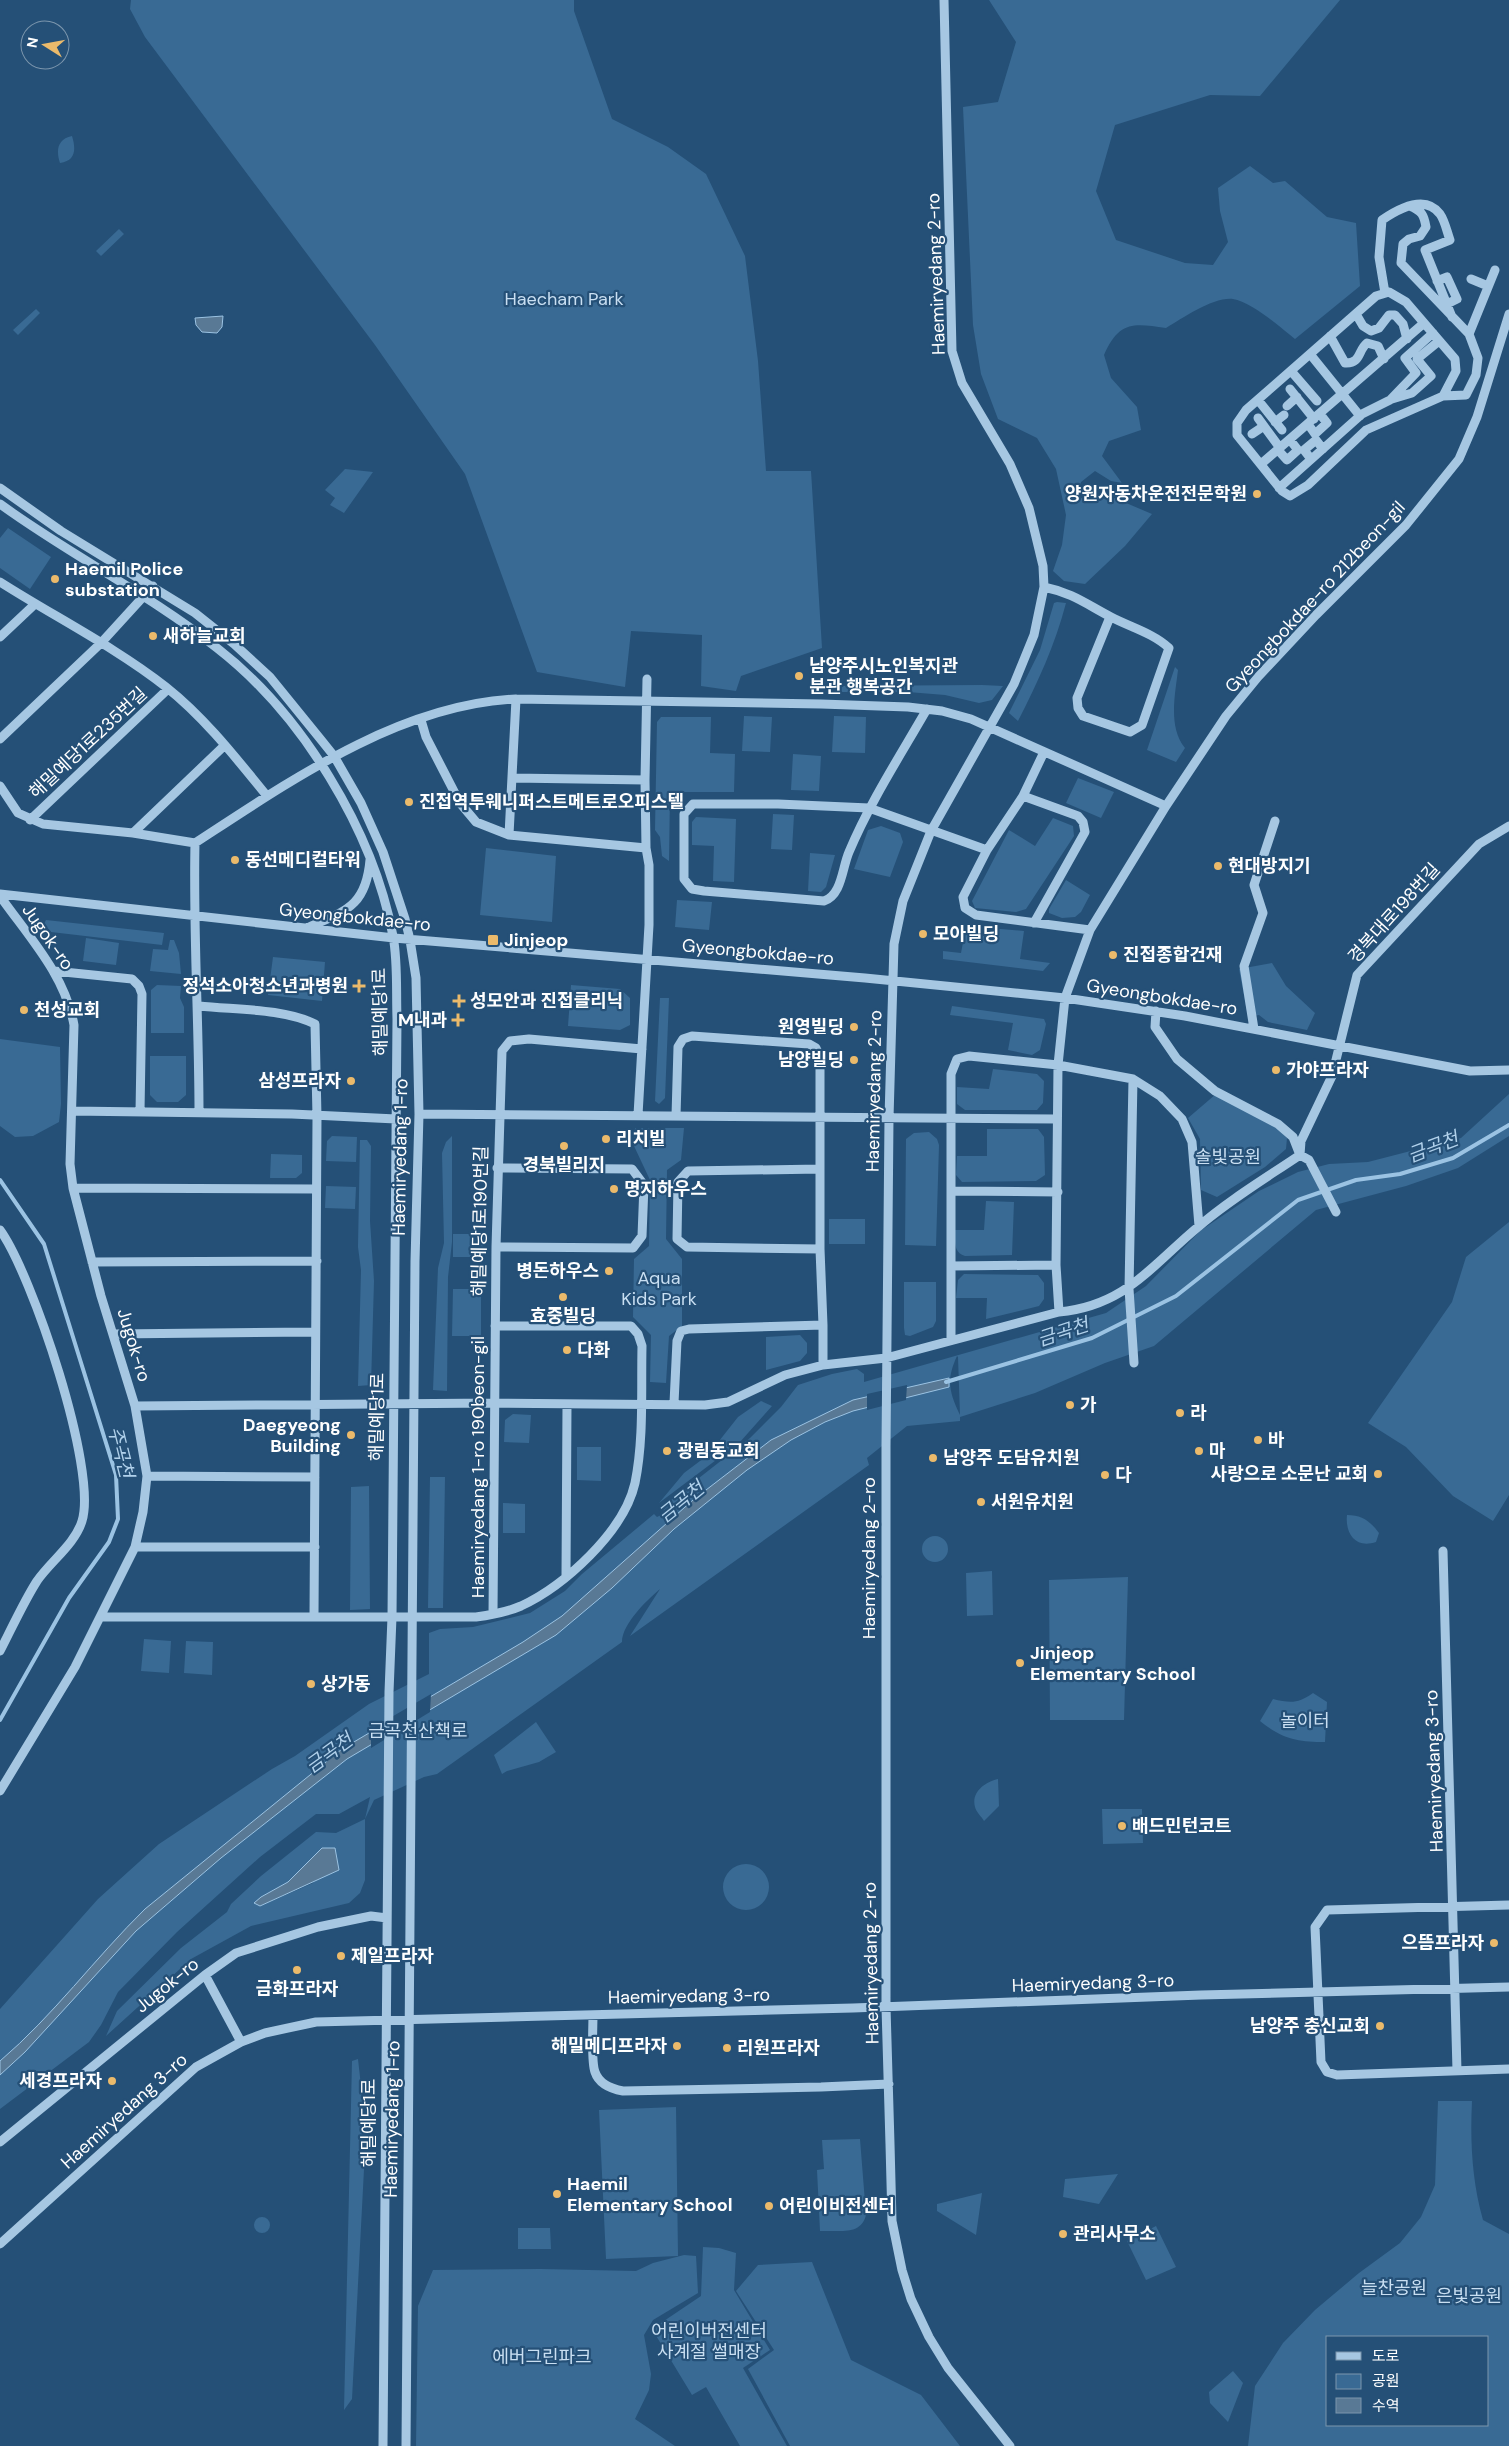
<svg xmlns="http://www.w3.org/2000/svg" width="1509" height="2446" font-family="'DM Sans','Noto Sans KR',sans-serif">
<rect width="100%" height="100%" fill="#255077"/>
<path fill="#396a94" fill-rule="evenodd" d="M131 0H574V11L612 119 668 147 706 174 745 256 758 361 766 471H811L822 648 741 676 736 691 701 686 702 635 631 631 625 687 537 672 465 474 375 345 145 37 130 9Z
M989 0H1340L1260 96 1210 95 1115 125 1096 191 1116 240 1185 263 1213 265 1228 242 1220 211 1218 188 1250 166 1273 183 1285 181 1327 217 1356 223 1360 286 1295 339C1281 328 1252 302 1233 299 1213 297 1183 318 1166 328 1133 323 1119 321 1104 355L1111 378 1137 407 1141 430 1109 441 1102 456 1122 483 1111 481 1095 471 1081 482 1078 496 1086 501 1112 497 1152 514 1125 546 1085 584 1064 581 1053 571 1062 545 1066 515 1056 469 1037 438 998 419 981 374 973 325 963 107 998 102 1016 42Z
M72 136C76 149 76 161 60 163 56 151 57 139 72 136Z
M119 229 124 234 101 256 96 251Z
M36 309 40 313 18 335 13 330Z
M345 469 373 472 344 513 330 505 335 498 325 490Z
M8 528 51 557 30 589 0 568V538Z
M1057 602 1066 603C1055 645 1038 682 1018 721L1009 713 1040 650 1054 603Z
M1175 667 1178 670C1175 695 1168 727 1185 748L1176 762 1147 750Z
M982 685 1003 686 992 700 979 703 945 695 908 692H842L836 691 831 686Z
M744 716 772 717 770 752 742 751Z
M834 716 866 717 865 753 832 752Z
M661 717H711L710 753 735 754 734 792H670L669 861 662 856 660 837 655 830 657 722Z
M793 754 821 756 819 791 791 790Z
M1078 778 1114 792 1101 818 1066 803Z
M773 814 794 815 792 850 771 849Z
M696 817 736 819 734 882 713 881 714 846 692 845V822Z
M1053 818 1073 826 1074 836 1026 909 1016 912 975 908 972 901 1009 830 1035 846Z
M881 826 900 833 903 842 890 877 854 869 868 830Z
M486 848 556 856 552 922 480 915Z
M810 853 835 855 826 887 821 892 808 891Z
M1066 880 1090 895 1081 912 1075 917 1062 918 1049 913V909Z
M677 900 712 902 709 930 675 927Z
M46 920 164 933 162 945 51 932 44 924Z
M966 926 1024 931 1020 959 1050 963 1043 971 943 959V951L961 953Z
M86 938 119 943 116 965 83 961Z
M170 940H174L179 953 181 974 150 971 153 949 168 950Z
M273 957 325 962 322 1001 268 995Z
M1272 963 1286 986 1315 1013 1307 1030 1268 1022 1259 1015 1248 1017 1239 969Z
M157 985 181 986 180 998 184 1007V1033H151V990Z
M571 985 620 989 630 998V1025L620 1030 568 1026Z
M660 998H669L665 1098 659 1104 655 1101Z
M952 1006 1044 1019 1046 1024 1040 1050 1032 1055 1008 1050 1013 1023 950 1015Z
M0 1039 60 1047 61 1104 59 1122 33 1136 15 1137 0 1126Z
M150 1056H186V1095L178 1102H157L150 1095Z
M993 1069 1037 1074 1044 1081 1043 1103 1037 1110H965L957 1104V1087L989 1089Z
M1216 1094 1272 1122 1287 1138 1286 1149 1265 1167 1217 1197 1201 1190 1200 1139 1188 1118Z
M1509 1094V1136L1458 1168 1406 1186 1316 1210 1154 1346 1105 1363 1035 1393 960 1417V1421L907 1426 867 1458 869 1465 630 1636 660 1589C647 1600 622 1624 622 1642L437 1774 424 1777 374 1800 365 1819V1880L360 1893 349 1903 251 1926 191 1959 106 2036 117 2011 181 1948 227 1912 231 1904 261 1876 316 1832 336 1833 365 1819 370 1797 339 1814H316L260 1857 177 1932 118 1992 101 2025 89 2042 0 2109V2009L98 1899 159 1844 272 1769 295 1756 369 1704 429 1674V1633L440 1629 473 1627 530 1613 565 1591 582 1574 654 1514 657 1517 665 1513 662 1507 750 1438 781 1407 798 1385 832 1374 857 1369 864 1374V1382L1106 1313 1146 1286 1200 1231 1259 1191 1298 1172 1329 1164 1368 1162 1461 1138ZM957 1356 958 1357 960 1415C949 1392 946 1380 957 1356ZM322 1848 313 1883 260 1906 261 1897 288 1882Z
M635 1128H684L681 1160 667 1170 666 1239 682 1259V1326L669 1336 666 1383 650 1382 651 1335 633 1317 634 1259 649 1246 650 1180 634 1146Z
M987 1129H1038L1044 1137 1045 1175 1036 1181 962 1182 956 1175 957 1156H987Z
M929 1132 937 1139 939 1145 936 1246 905 1245 906 1139 914 1133Z
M332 1136 357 1137 356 1162 326 1161 327 1141Z
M452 1136V1242L448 1277 447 1391 433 1390 438 1268 444 1243 442 1153 446 1142Z
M360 1140H367L371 1146 370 1221 374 1281 371 1385 358 1386 361 1270 358 1247Z
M271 1154 302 1155V1173L296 1178H270Z
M326 1186 356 1187 355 1209 325 1208Z
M986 1201 1014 1202 1012 1255 965 1256C953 1252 955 1241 955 1230H984Z
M829 1219H865V1244H829Z
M1509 1222V1495L1493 1521 1453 1496 1406 1447 1368 1423 1452 1302 1466 1257Z
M453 1234H483V1257H453Z
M964 1274 1038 1275 1044 1283V1299L1039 1306 986 1319 987 1298H956L958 1280Z
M904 1282H936V1321L933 1327 910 1336 905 1335 904 1328Z
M453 1289H481V1336H452Z
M800 1335 807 1343V1353L800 1361 766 1370V1337Z
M761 1401 772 1406 740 1442 659 1503 684 1473 708 1455 738 1417Z
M513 1414 531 1415 529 1443 504 1442 505 1420Z
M577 1447H601V1481L577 1480Z
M430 1477H445L443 1608H428Z
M369 1486 370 1609 350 1610 351 1487Z
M503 1503 525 1504V1533H503Z
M1347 1515C1362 1515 1370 1521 1379 1533L1376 1542C1355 1549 1345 1533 1347 1515Z
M922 1549a13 13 0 1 1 26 0a13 13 0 1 1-26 0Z
M992 1571 993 1615 967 1616 966 1573Z
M1128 1577 1124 1720H1050L1049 1580Z
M144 1639 171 1641 169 1673 141 1671Z
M186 1641 213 1642 212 1675 184 1673Z
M1313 1693 1327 1702 1325 1742C1298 1742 1282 1739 1260 1721L1273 1699C1290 1703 1298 1704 1313 1693Z
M536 1722 556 1752 539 1762 507 1771 502 1774 494 1755Z
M998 1779 999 1806 984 1821C982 1817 976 1812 975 1807 971 1792 985 1782 998 1779Z
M1102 1809H1142L1143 1843 1103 1844Z
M723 1887a23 23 0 1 1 46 0a23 23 0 1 1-46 0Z
M358 2059 366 2131 352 2399 344 2410 352 2061Z
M1438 2101H1472C1470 2142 1472 2181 1483 2220L1509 2234V2446H1248L1255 2386 1283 2343 1315 2310 1359 2273 1400 2243 1421 2217 1435 2185ZM1328 2337H1488V2425H1328Z
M676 2107 678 2256 606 2259 599 2110Z
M860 2139 866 2215C861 2236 839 2230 820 2231L817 2170 824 2169 822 2140Z
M1118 2174 1099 2204 1063 2197 1065 2179Z
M982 2193 976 2235 937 2211V2204Z
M254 2225a8 8 0 1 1 16 0a8 8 0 1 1-16 0Z
M1156 2226 1176 2267 1146 2280 1127 2241Z
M518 2228H550L551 2249H518Z
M703 2247 719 2248 736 2253 734 2290 770 2350 743 2368 787 2446H740L706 2387 692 2395 652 2329 701 2296Z
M684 2255 696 2256 698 2293 653 2320 644 2335 651 2374 649 2390 635 2419 675 2446H416L418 2306 433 2270 540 2269 636 2271 653 2263Z
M812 2262 851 2360 921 2395 960 2446H790L748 2369 774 2350 736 2291 758 2265Z
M1233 2371 1243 2383 1228 2422 1210 2403 1209 2392Z"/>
<path fill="#597995" stroke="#9bc3e3" d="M223 316 222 327 217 333 202 332 196 325 195 318Z
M949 1378V1387L853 1411 825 1422 791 1440 747 1470 674 1529 612 1588 556 1635 347 1759 221 1858 136 1931 25 2052 0 2075V2061C53 2016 95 1958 145 1909L342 1749 523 1642 562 1616 693 1500 771 1440 853 1400Z
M322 1848H335L339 1870 260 1906 254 1903 261 1897 288 1882Z"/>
<path fill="#255077" d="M907 1385 906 1400 867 1410V1394Z
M431 1694 430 1712 371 1748V1729Z"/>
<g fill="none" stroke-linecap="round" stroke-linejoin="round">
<path stroke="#9bc3e3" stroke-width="4" d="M0 1180 44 1244 116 1475 118 1519 109 1542 69 1598 0 1720
M946 1382 1092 1338 1176 1296 1298 1200 1356 1180 1400 1174 1453 1158 1509 1125"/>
<path stroke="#a6c7e2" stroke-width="9" d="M944 0 952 351 962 383 1010 464 1029 508 1043 566 1044 587 1034 635 1014 684 931 831 903 901 894 944 889 1118 886 1447V2007L890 2144 892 2221 902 2270 911 2299 929 2337 948 2368 1010 2446
M1410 206C1422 211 1424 215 1426 227L1420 236 1409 239 1403 244 1401 263 1469 334 1478 358 1476 375 1466 395 1443 396
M1471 279 1488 286
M1437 281 1447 277 1457 299 1447 304
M1389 292 1406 302 1455 359 1456 371 1443 396 1366 430 1308 485 1290 496 1282 491 1237 435V423L1246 410 1376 296Z
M1385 293 1379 257 1382 220C1398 209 1425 194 1440 214 1445 221 1447 232 1450 240L1425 250 1452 317
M1356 314 1363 326 1371 331 1379 328 1389 315H1395L1403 324 1407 339
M1469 334 1495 270
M1330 336 1345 363C1361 364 1358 350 1367 343L1378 346 1384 359
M1310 354 1360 416
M1291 371 1317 401
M1290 389 1314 419
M1392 399 1412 393 1431 376 1417 359 1439 341
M1258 400 1282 430
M1287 406 1297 397
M1258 418 1280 448
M1275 422 1284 415
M1308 424 1315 434 1327 423 1320 414
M1252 434 1264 426
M1278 450 1287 460 1298 450 1290 440
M1311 459 1304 450 1316 440 1323 449
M1261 464 1424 323
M0 488 61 531 195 613 234 644 270 677 322 741 334 756 361 803 383 852 405 919 410 940 416 978 419 1114 415 1261 406 2446
M1279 488 1362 414 1390 400 1416 373 1405 358 1433 333
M0 504C70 555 149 594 217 648 302 714 373 830 393 936 398 962 396 992 397 1019L392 1617 389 1692 383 2446
M0 582C55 617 115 647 166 687 205 718 236 758 267 796
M1044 587C1073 593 1086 604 1111 617 1130 627 1153 633 1169 648L1142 725 1130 732 1083 716 1078 708 1077 698 1110 617
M0 637 35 604
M927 709C900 756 870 802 849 852 842 868 842 895 824 901L704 891 692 889 684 879V814L693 804H778L869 808 987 850 963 897 965 908 976 915 1090 930
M421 720 426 737 460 803 476 822 509 835 646 848
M0 739 101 643 153 586
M513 778 645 780
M0 786 18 813 43 824 133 833 195 843C290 781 400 704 516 699L821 704 908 707 942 711 971 719 1166 806
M1023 796 1078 816 1083 822 1085 832 1034 923
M30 820 168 689
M133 833 225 745
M509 835 516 699
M195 843C193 933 199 1022 199 1112
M987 850 1023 796 1044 752
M0 894 394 938 865 978 1065 998 1185 1016 1470 1071 1509 1070
M0 896C29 937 65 975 74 1025L70 1164 73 1188 101 1296 135 1406 147 1476 143 1512 135 1547 75 1667 0 1791
M307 928C345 911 366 907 370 860
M54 971 132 979 139 986 142 994 140 1112
M199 1006C235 1010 283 1008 315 1024L317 1117 314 1617
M1156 1011 1155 1027 1177 1059 1215 1091 1278 1124 1293 1137 1300 1155 1309 1160 1336 1212
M1254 1029 1244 966 1263 913 1254 885 1275 821
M1133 1079 1129 1289 1134 1363
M72 1111 292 1114 396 1119
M419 1114 1057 1119
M638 1115 649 925V865L646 848 645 780 647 679
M676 1116 678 1047 683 1039 692 1036 809 1044 816 1048 820 1057V1249L823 1325
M73 1188 316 1189
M952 1191 1058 1192
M0 1230C32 1274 98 1470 82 1521 75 1544 51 1561 37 1581 23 1603 12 1628 0 1651
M496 1247 633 1248 642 1236 644 1185 632 1169 497 1168
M820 1249 687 1247 677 1239 678 1182 688 1171 820 1169
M92 1262 317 1261
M951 1266 1056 1265
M1059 1312 1056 1265 1058 1065 1065 998 1090 930 1166 806 1226 716 1258 677 1316 615 1406 525 1459 459 1477 417 1509 314
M114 1334 315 1332
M951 1340V1074L957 1059 969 1056 1058 1065 1133 1079 1160 1096 1182 1119 1192 1142 1199 1226
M674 1403 677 1341 681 1331 689 1329 823 1325V1365
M135 1406 494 1403 705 1405 728 1402 785 1375 823 1365 886 1358 1059 1312C1125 1306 1151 1266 1198 1227 1229 1200 1266 1178 1300 1155L1301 1141 1332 1076 1357 975 1479 844 1509 826
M147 1476 315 1477
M135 1547H315
M1443 1551 1457 2071
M566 1575 567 1405
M493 1614 496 1247 502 1051 510 1041 529 1039 642 1049
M101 1617H476C491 1615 507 1612 521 1606 564 1586 624 1532 635 1483 644 1439 641 1391 642 1346L638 1334 631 1326H495
M1509 1905 1327 1910 1315 1927 1321 2062 1327 2072 1337 2075 1509 2069
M205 1975 241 2042
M593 2015C593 2028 591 2062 595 2072 599 2084 612 2089 623 2091L821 2087 889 2084
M0 2142 205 1975 236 1953 318 1927 371 1916 387 1918
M0 2244 196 2067 241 2042 265 2033 316 2022 853 2008 1201 1995 1509 1987"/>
</g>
<g fill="#ebba6b" stroke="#255077" stroke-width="2">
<circle cx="1257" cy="494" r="5"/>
<circle cx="55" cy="579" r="5"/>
<circle cx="153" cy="636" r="5"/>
<circle cx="799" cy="676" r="5"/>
<circle cx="409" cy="802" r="5"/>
<circle cx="235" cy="860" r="5"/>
<circle cx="1218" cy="866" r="5"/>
<circle cx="923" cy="934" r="5"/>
<rect x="487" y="934" width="12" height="12" rx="2.5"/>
<circle cx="1113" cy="955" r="5"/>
<path d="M356.5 978.5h5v5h5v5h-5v5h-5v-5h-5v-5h5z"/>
<path d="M456.5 993.5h5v5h5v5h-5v5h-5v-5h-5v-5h5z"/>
<circle cx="24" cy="1010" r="5"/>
<path d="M455.5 1012.5h5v5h5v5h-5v5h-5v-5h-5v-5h5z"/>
<circle cx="854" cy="1027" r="5"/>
<circle cx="854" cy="1060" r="5"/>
<circle cx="1276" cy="1070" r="5"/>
<circle cx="351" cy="1081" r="5"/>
<circle cx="606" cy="1139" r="5"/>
<circle cx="564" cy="1146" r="5"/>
<circle cx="614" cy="1189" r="5"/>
<circle cx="609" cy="1271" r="5"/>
<circle cx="563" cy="1297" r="5"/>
<circle cx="567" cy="1350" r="5"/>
<circle cx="1070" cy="1405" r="5"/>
<circle cx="1180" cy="1413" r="5"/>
<circle cx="351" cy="1435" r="5"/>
<circle cx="1258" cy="1440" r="5"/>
<circle cx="667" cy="1451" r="5"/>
<circle cx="1199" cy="1451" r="5"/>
<circle cx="933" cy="1458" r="5"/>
<circle cx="1378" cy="1474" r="5"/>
<circle cx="1105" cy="1475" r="5"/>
<circle cx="981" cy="1502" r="5"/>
<circle cx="1020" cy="1663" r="5"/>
<circle cx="311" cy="1684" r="5"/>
<circle cx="1122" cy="1826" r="5"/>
<circle cx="1494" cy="1943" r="5"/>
<circle cx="341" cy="1956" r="5"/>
<circle cx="297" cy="1970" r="5"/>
<circle cx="1380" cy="2026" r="5"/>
<circle cx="677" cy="2046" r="5"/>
<circle cx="727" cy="2048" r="5"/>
<circle cx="112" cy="2081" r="5"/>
<circle cx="557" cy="2194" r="5"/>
<circle cx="769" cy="2206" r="5"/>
<circle cx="1063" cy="2234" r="5"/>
</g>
<g text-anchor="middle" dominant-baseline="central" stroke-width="4.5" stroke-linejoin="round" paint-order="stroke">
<g font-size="18" fill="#fff" stroke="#255077">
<text transform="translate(936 274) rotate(-92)">Haemiryedang 2-ro</text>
<text transform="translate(1315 597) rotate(-47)">Gyeongbokdae-ro 212beon-gil</text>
<text transform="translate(88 743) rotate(-43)">해밀예당1로235번길</text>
<text transform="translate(1394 913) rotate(-48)">경복대로198번길</text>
<text transform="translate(355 917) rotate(6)">Gyeongbokdae-ro</text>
<text transform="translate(48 937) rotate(55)">Jugok-ro</text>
<text transform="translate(758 952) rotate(5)">Gyeongbokdae-ro</text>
<text transform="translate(1162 997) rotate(9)">Gyeongbokdae-ro</text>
<text transform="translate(380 1012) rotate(-91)">해밀예당1로</text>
<text transform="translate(874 1091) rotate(-89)">Haemiryedang 2-ro</text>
<text transform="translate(400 1157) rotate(-89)">Haemiryedang 1-ro</text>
<text transform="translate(480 1221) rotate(-89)">해밀예당1로190번길</text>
<text transform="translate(134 1345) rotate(73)">Jugok-ro</text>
<text transform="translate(377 1417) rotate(-89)">해밀예당1로</text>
<text transform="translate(478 1467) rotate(-90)">Haemiryedang 1-ro 190beon-gil</text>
<text transform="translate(869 1558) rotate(-90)">Haemiryedang 2-ro</text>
<text transform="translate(1434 1771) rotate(-92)">Haemiryedang 3-ro</text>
<text transform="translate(871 1963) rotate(-91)">Haemiryedang 2-ro</text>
<text transform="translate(1093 1983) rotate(-2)">Haemiryedang 3-ro</text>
<text transform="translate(167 1985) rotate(-39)">Jugok-ro</text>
<text transform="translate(689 1996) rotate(-1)">Haemiryedang 3-ro</text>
<text transform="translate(124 2111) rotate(-42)">Haemiryedang 3-ro</text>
<text transform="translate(392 2119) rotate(-89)">Haemiryedang 1-ro</text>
<text transform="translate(369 2123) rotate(-90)">해밀예당1로</text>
</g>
<g font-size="18" fill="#c9dff2" stroke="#255077">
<text x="564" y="299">Haecham Park</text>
<text x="1228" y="1157">솔빛공원</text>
<text x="659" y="1278">Aqua<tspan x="659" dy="21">Kids Park</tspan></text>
<text x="1305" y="1721">놀이터</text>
<text x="418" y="1731">금곡천산책로</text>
<text x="1394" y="2288">늘찬공원</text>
<text x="1469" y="2296">은빛공원</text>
<text x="709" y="2331">어린이버전센터<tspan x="709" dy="21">사계절 썰매장</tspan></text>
<text x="542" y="2357">에버그린파크</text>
</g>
<g font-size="18" font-weight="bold" fill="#fff" stroke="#255077" text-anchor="start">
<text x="1247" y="494" text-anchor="end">양원자동차운전전문학원</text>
<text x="65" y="569">Haemil Police<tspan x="65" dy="21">substation</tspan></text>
<text x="163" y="636">새하늘교회</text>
<text x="809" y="666">남양주시노인복지관<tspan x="809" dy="21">분관 행복공간</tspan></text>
<text x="419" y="802">진접역투웨니퍼스트메트로오피스텔</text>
<text x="245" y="860">동선메디컬타워</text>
<text x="1228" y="866">현대방지기</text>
<text x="933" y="934">모아빌딩</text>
<text x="504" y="940">Jinjeop</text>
<text x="1123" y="955">진접종합건재</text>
<text x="348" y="986" text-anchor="end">정석소아청소년과병원</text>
<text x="470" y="1001">성모안과 진접클리닉</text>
<text x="34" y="1010">천성교회</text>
<text x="447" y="1020" text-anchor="end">M내과</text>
<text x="844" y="1027" text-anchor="end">원영빌딩</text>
<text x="844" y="1060" text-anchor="end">남양빌딩</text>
<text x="1286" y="1070">가야프라자</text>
<text x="341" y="1081" text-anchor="end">삼성프라자</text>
<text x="616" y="1139">리치빌</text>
<text x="564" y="1165" text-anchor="middle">경북빌리지</text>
<text x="624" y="1189">명지하우스</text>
<text x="599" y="1271" text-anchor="end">병돈하우스</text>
<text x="563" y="1316" text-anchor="middle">효중빌딩</text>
<text x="577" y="1350">다화</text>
<text x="1080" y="1405">가</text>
<text x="1190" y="1413">라</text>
<text x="341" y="1425" text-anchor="end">Daegyeong<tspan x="341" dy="21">Building</tspan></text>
<text x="1268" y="1440">바</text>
<text x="677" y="1451">광림동교회</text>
<text x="1209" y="1451">마</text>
<text x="943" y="1458">남양주 도담유치원</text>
<text x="1368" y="1474" text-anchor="end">사랑으로 소문난 교회</text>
<text x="1115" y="1475">다</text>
<text x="991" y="1502">서원유치원</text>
<text x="1030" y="1653">Jinjeop<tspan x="1030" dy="21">Elementary School</tspan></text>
<text x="321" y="1684">상가동</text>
<text x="1132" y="1826">배드민턴코트</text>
<text x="1484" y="1943" text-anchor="end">으뜸프라자</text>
<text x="351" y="1956">제일프라자</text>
<text x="297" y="1989" text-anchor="middle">금화프라자</text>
<text x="1370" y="2026" text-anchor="end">남양주 충신교회</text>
<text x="667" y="2046" text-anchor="end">해밀메디프라자</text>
<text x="737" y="2048">리원프라자</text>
<text x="102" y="2081" text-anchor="end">세경프라자</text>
<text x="567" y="2184">Haemil<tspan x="567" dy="21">Elementary School</tspan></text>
<text x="779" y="2206">어린이비전센터</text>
<text x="1073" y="2234">관리사무소</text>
</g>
<g font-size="19" font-style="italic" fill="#b1d1eb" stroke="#255077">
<text transform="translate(1433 1147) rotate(-21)">금곡천</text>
<text transform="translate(1063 1332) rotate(-18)">금곡천</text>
<text transform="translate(121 1452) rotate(76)">주곡천</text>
<text transform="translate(681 1502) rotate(-39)">금곡천</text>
<text transform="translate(329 1753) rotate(-36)">금곡천</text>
</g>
</g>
<rect x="1326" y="2336" width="162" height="90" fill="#255077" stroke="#7c96ad"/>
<rect x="1336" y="2352" width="25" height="8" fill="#a6c7e2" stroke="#7c96ad"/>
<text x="1372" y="2361" font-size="15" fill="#ffffff">도로</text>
<rect x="1336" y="2374" width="25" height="15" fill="#396a94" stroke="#7c96ad"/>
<text x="1372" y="2386" font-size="15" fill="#ffffff">공원</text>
<rect x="1336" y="2398" width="25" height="15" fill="#597995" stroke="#7c96ad"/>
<text x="1372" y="2411" font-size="15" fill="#ffffff">수역</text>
<g transform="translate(45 45) rotate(281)"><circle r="24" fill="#255077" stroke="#7c96ad"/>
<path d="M0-4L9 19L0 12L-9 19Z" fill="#ebba6b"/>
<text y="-8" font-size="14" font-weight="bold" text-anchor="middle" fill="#ffffff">N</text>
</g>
</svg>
